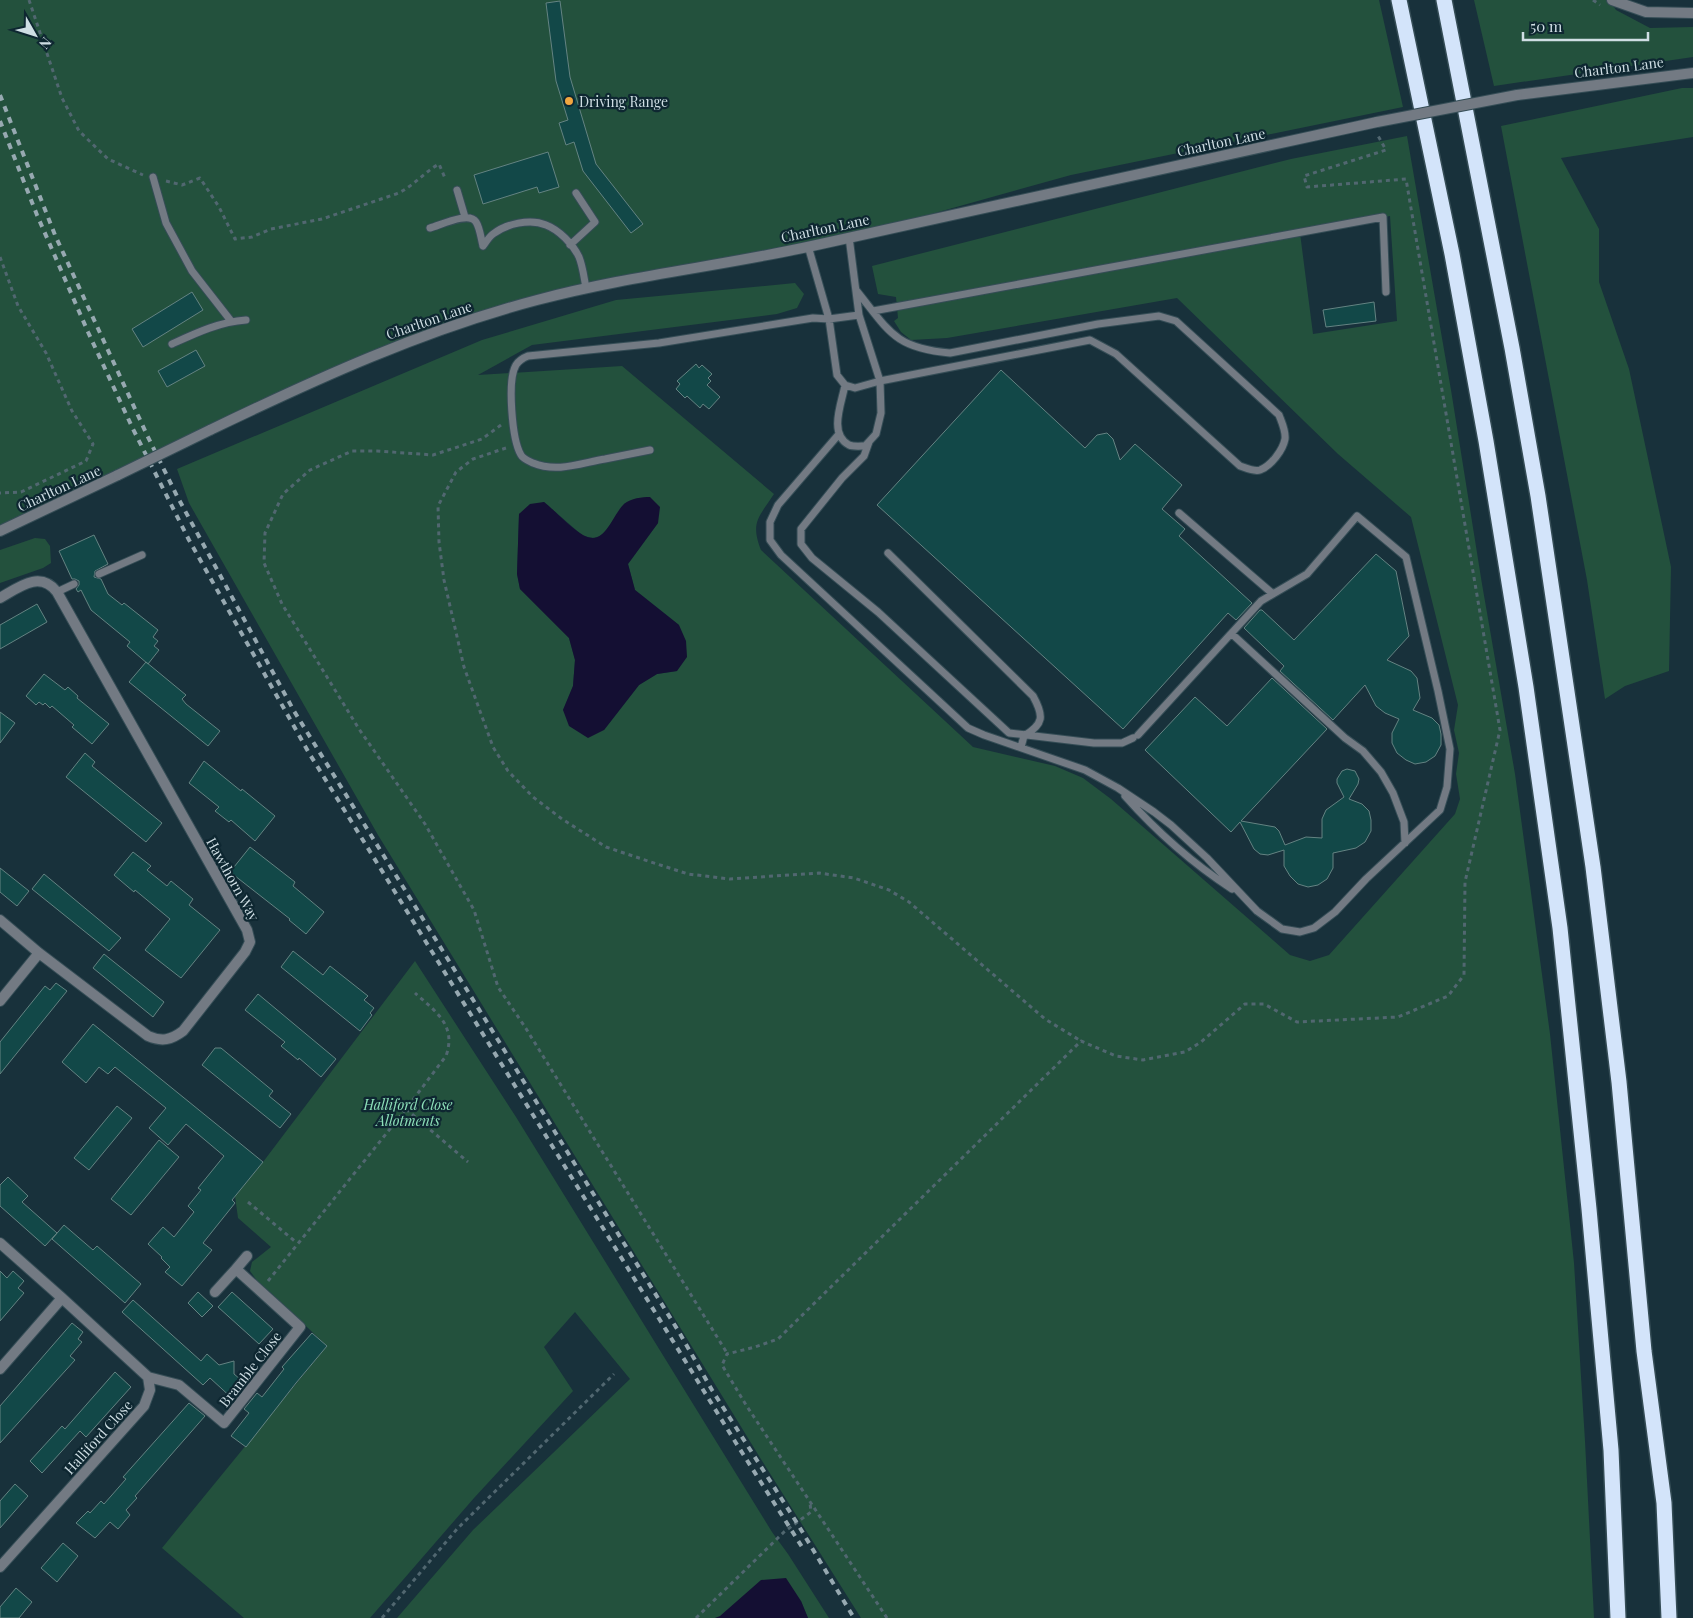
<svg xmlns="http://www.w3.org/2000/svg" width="1693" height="1618" font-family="'Playfair Display',serif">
<rect width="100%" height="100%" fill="#18313b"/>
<path fill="#23513d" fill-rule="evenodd" d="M0 0H1379L1403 107 1071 175 849 237 537 300 392 347 0 531Z
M1474 0H1609L1616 10 1650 28 1693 27V57L1494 86Z
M1682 88H1693V137L1561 158 1599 229V282L1629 369 1671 567 1669 671 1625 686 1605 699 1587 580 1501 126Z
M1407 136 1451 390 1482 584 1515 774 1550 1034 1574 1263 1585 1441 1594 1618H861L759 1456 378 835 189 503 177 469 482 340 616 300 795 283 804 294 797 308 777 314 532 345 478 375 622 366 774 494C759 517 750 522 761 550L973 747 1055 766 1083 778 1111 799 1290 955 1310 961 1329 955 1455 814 1460 799 1456 774 1459 753 1454 730 1458 705 1411 517 1338 454 1177 298 947 338 911 340 901 332 894 321 898 318 896 297 878 294 872 266 1291 159ZM1390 216 1397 321 1313 334 1300 233ZM544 502 583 536 594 538 603 535 625 503 658 523 628 564 635 590 679 625 677 671 657 674 639 685 604 730 563 710 573 686 575 660 569 638 520 589 517 574 519 514Z
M35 538 45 539 50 546 51 563 43 568 0 583V550Z
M415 961 516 1117 772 1532 788 1554 829 1618H808L801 1601 715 1618H397L473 1530 630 1379 575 1312 544 1347 573 1391 474 1498 370 1618H244L162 1548 327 1346 270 1292 258 1282 250 1271 252 1262 271 1247 238 1218 235 1196 263 1162Z"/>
<path fill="#140f33" d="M650 497 660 507 658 523 628 564 635 590 679 625 686 641 687 657 677 671 657 674 639 685 604 730 588 738 569 726 563 710 573 686 575 660 569 638 520 589 517 574 519 514 530 504 544 502C554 510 572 529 583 535 605 548 612 515 624 504 631 498 642 497 650 497Z
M786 1578 801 1601 808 1618H715L720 1616 761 1580Z"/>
<path fill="#124848" stroke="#648382" d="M560 1 570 77 596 164 643 224 631 233 583 171 574 142 566 145 559 123 568 120 556 81 546 3Z
M548 152 559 187 539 193 537 187 483 204 474 175Z
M192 292 203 310 143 347 132 329Z
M1374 302 1376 321 1326 327 1323 310Z
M196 350 205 366 167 387 158 371Z
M696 364 699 368 702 365 712 374 708 378 711 381 707 385 720 397 709 409 703 404 700 408 687 396 685 398 676 389 680 384 677 381Z
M1001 370 1085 448 1097 435 1107 433 1113 439 1120 460 1135 444 1182 485 1162 509 1185 529 1179 536 1252 603 1236 620 1228 613 1123 729 877 505Z
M94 535 108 564 95 571 94 577 101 579 108 594 122 605 124 603 158 630 153 637 158 641 154 646 159 650 148 664 127 646 130 642 91 610 81 590 78 592 76 589 79 585V581L75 579H72L59 551Z
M1376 554 1396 571 1409 636 1387 660 1411 671 1417 678 1420 698 1413 710 1432 718 1439 725 1441 734V745L1435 756 1426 762 1415 764 1406 760 1397 753 1392 743V733L1399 719 1385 713 1376 706 1365 685 1333 720 1280 671 1284 666 1244 628 1260 610H1262L1294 640Z
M37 604 47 622 0 649V625Z
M146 662 186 695 182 699 186 704 220 731 208 746 129 682Z
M44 674 65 690 68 687 78 696 77 698 109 724 92 744 72 727 74 725 52 706 50 708 45 703 43 705 39 702 36 705 26 696Z
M1272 678 1327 729 1241 821 1275 827 1279 831 1285 845 1306 837 1322 838V819L1326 810 1344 797 1337 783V779L1342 771 1347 769 1355 771 1359 779 1358 784 1349 799 1362 804 1369 811 1371 820V831L1365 842 1356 848 1333 853V868L1327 879 1318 885 1308 887 1298 884 1290 876 1284 866V850L1268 855 1260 854 1254 849 1240 822 1231 832 1145 750 1195 697 1227 726Z
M0 712 15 723 0 743Z
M85 753 95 762 92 766 162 823 146 842 66 777Z
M204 761 241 791 242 789 275 816 255 841 231 820 229 822 215 811 219 807 189 783Z
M250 847 295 882 293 886 324 912 306 934 289 920 290 919 230 872Z
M133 852 151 866 147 870 167 886 171 881 193 899 189 905 220 930 181 978 145 950 170 919 135 890 134 892 114 875Z
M0 868 29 891 17 906 0 892Z
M44 874 121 938 109 951 32 889Z
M293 951 323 975 330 966 368 996 364 1000 374 1008 370 1013 372 1015 360 1031 281 967Z
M104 954 164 1002 153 1017 93 968Z
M56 983 67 991 0 1074V1042L45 986 50 990Z
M258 994 336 1059 321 1077 299 1058 298 1060 281 1046 285 1042 245 1010Z
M93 1024 263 1162 232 1200 235 1203 203 1243 212 1250 182 1286 165 1272 170 1267 161 1258 162 1257 148 1244 163 1227 174 1237 194 1212 188 1206 201 1190 198 1188 224 1156 186 1124 168 1145 149 1128 166 1108 115 1067 108 1074 99 1067 86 1083 62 1062Z
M215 1048H221L273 1091 269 1096 291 1114 280 1128 202 1065Z
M117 1106 132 1118 89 1170 74 1158Z
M159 1140 179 1157 131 1215 111 1199Z
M8 1177 28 1196 22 1202 57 1233 45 1246 0 1206V1185Z
M64 1225 93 1250 97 1246 141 1284 125 1303 52 1239Z
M0 1271 7 1278 13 1271 24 1281 18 1288 24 1293 0 1321Z
M198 1292 213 1306 202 1317 188 1303Z
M232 1292 273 1329 259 1344 218 1307Z
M133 1300 201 1361 207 1354 219 1365 234 1361V1374L246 1384 234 1400 210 1378 203 1385 122 1312Z
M72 1323 83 1332 78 1339 82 1342 70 1356 75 1360 0 1443V1406Z
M312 1333 327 1346 296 1383 246 1447 231 1436 249 1413 244 1409 257 1393 262 1397 284 1369 282 1367Z
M115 1372 131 1387 86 1437 80 1431 42 1473 30 1461 62 1426 65 1429Z
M189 1403 205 1416 135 1496 137 1498 126 1510 130 1515 118 1529 110 1522 95 1538 76 1523 88 1511 90 1513 101 1501 104 1504 126 1479 123 1477Z
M15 1484 28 1496 0 1528V1501Z
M63 1543 78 1556 57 1582 41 1568Z
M16 1588 32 1602 19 1618H0V1607Z"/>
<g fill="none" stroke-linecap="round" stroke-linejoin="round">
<g stroke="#354d56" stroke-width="9">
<path id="service" d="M153 177 166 223 192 271 231 321
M457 190 465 217
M430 228C441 225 469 211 476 222 480 228 481 239 483 246
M570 245 595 222 576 193
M483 246C486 242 489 237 493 234 506 224 530 218 546 225 559 230 573 244 579 257 583 267 584 278 586 288
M808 246 829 319 837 375 845 385C842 402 828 434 849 445 854 447 861 446 865 446L876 434 881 413 880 381 859 315 849 237
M873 311 1383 217 1386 292
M172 344C196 333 219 322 246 320
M845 385 855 388 880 381 1090 340 1116 354 1240 466C1246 468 1254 472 1260 470 1271 466 1283 450 1285 439 1286 431 1282 423 1279 415L1176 321 1159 316 1098 324 950 353C894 348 889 331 856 290
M839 434 778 505 770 522V540L781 555 968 728 984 735 1085 770 1118 788 1154 812 1171 825 1207 858 1257 911 1282 929 1300 932 1314 928 1335 912 1366 879 1440 810 1447 787 1450 749 1438 691 1406 557 1357 516 1307 574 1261 601 1138 735
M869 442 864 456 842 478 801 529V544L812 558 878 612 1009 733 1094 743H1122L1133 738
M650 450C635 453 620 456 605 459 581 463 557 473 533 463 529 461 523 459 521 455 512 440 507 380 516 365 519 360 523 358 528 356L659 343 813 318 829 319 859 315
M1179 513 1273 594
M888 553 1033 696C1044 716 1044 724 1024 736L1021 747
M99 574 142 555
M57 592 74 584
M1232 634 1345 738 1363 751 1381 772 1393 793 1404 822 1405 843
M1125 796C1156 831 1192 863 1232 889"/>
</g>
<g stroke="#354d56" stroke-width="12">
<path id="minor" d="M1612 0 1646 12 1693 13
M1517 95 1693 73
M210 430C316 379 423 330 537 300 627 276 721 266 812 246 1000 204 1188 164 1377 122
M0 531 118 475
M0 598C19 587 40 570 57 592L247 930 250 942 245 952 183 1031C171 1040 162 1042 148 1036L39 953 0 920
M0 1001 39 953
M0 1243 62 1298 148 1377 150 1390 144 1406 0 1567
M236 1269 247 1256
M0 1369 62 1298
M148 1377 179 1385 224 1423 300 1327 236 1269 215 1292"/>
</g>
<g stroke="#354d56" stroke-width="18">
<path id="motorway" d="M1399 0 1452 254 1486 441 1526 687 1560 928 1589 1209 1611 1450 1618 1618
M1444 0 1512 348 1538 496 1593 867 1619 1082 1644 1351 1664 1503 1669 1618"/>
</g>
<path stroke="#516770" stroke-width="3" stroke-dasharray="4 4" stroke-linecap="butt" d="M29 0 62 98 79 131 108 159 143 175
M1593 0 1600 5
M166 181 182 185 200 178 219 207 235 239 252 237 271 229 322 219 396 194C413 187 423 173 439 164L445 178
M0 257 18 306 46 353 72 411 93 444 86 461 21 492 0 493
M501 425 482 439 433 455 377 451H352L310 470 283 494 265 533 264 563 282 604 359 729 425 824 474 910 498 987 525 1027 727 1353
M506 448 473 459 456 472 438 506 439 542 444 580 464 667 493 747 508 771 533 797 562 819 606 847 651 862 688 874 730 879 819 873 854 878 889 890 909 902 1045 1019 1081 1041
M406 1109 468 1162
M248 1202 297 1243
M268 1281 406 1109 446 1056C457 1025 435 1011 415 993
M382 1618 457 1529 614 1374
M696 1618 784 1532 811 1512 810 1503
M887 1618 746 1405 722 1365 727 1354 755 1347 778 1339 1081 1041 1116 1056 1143 1060 1185 1052 1201 1042 1245 1004H1264L1297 1022 1398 1017 1448 996 1464 975 1465 882 1500 730 1406 179 1307 187 1304 176 1386 150 1377 134"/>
<use href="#service" stroke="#737a83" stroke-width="7"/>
<use href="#minor" stroke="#737a83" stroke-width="10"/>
<use href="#motorway" stroke="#d3e4fa" stroke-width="15"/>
<path stroke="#97a9b1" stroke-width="4" stroke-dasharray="6 6" stroke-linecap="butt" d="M0 95 55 235 147 435 177 496 294 711 679 1332 712 1390 797 1523 854 1618
M0 121 37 215 88 332 133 429 189 540 309 753 736 1443 804 1550"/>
<g stroke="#354d56" stroke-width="12" stroke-linecap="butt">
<path id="minor-bridge" d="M1377 122 1517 95
M118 475 210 430"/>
</g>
<use href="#minor-bridge" stroke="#737a83" stroke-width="10"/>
</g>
<circle fill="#f1a640" stroke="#0e2731" stroke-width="2" cx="569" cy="101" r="5"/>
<g text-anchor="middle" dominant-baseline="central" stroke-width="4.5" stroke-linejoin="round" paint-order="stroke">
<g font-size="14" fill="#cfdee4" stroke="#0e2731">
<text transform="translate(1619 67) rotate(-7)">Charlton Lane</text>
<text transform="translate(1221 142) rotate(-12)">Charlton Lane</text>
<text transform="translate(825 228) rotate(-12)">Charlton Lane</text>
<text transform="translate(429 320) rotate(-19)">Charlton Lane</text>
<text transform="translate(59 488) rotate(-25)">Charlton Lane</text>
<text transform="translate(233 879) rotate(61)">Hawthorn Way</text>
<text transform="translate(250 1369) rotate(-52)">Bramble Close</text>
<text transform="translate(98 1437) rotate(-48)">Halliford Close</text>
</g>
<g font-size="14" fill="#cfdee4" stroke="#0e2731" text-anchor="start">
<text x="579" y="101">Driving Range</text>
</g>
<g font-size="14" font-style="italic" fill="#8de0b9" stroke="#0e2731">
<text x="408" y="1104">Halliford Close<tspan x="408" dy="16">Allotments</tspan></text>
</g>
</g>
<g transform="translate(35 35) rotate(129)" stroke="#0e2731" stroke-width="4" paint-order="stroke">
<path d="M0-4L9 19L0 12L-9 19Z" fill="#cfdee4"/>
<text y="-8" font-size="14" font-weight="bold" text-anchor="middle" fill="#cfdee4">N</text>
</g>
<path d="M1523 32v8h125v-8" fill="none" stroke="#cfdee4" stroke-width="2.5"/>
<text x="1530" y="32" font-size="15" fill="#cfdee4" stroke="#0e2731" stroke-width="4" paint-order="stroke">50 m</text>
</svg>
